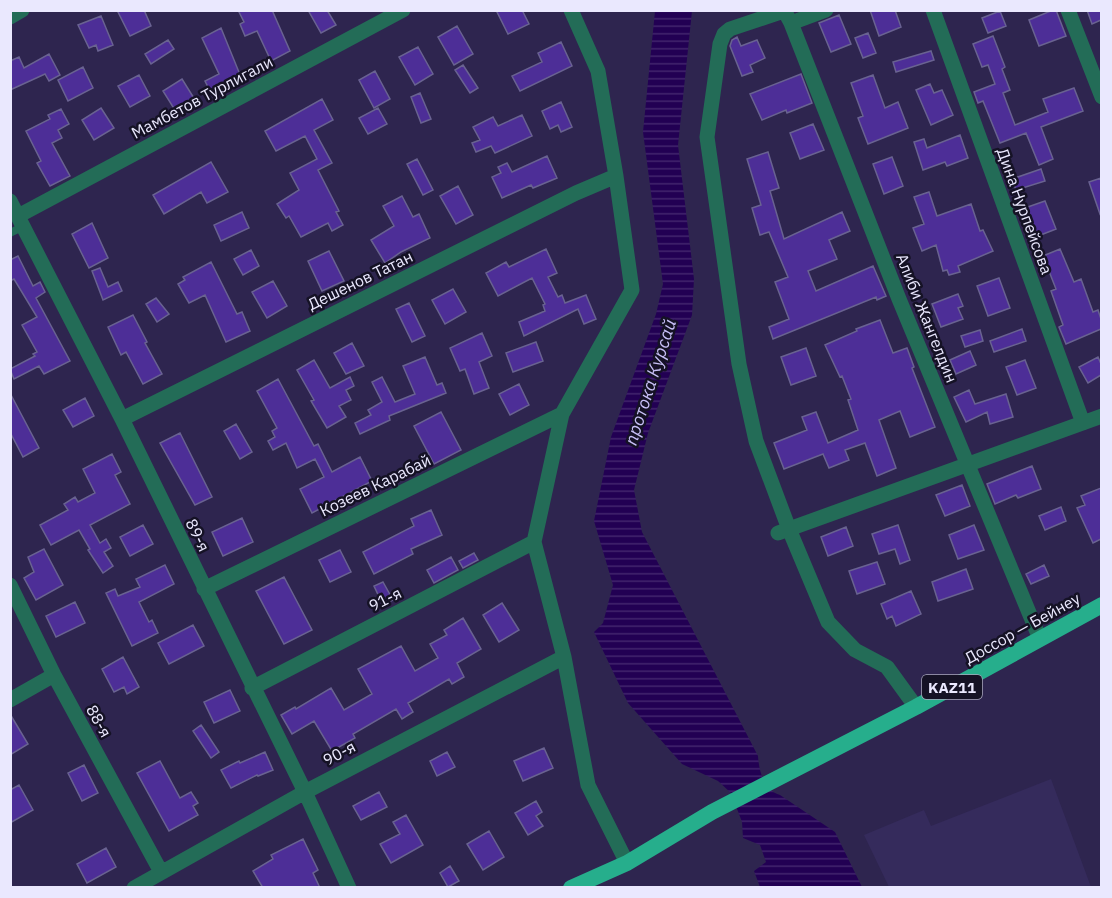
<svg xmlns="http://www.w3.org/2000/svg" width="1112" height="898" font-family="'IBM Plex Sans',sans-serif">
<defs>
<pattern id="water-rules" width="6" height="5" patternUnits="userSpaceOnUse" patternTransform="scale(1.5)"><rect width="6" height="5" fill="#220053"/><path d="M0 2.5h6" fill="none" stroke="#42256d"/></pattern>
</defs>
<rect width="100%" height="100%" fill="#2e254f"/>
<path fill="#352b5c" d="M1051 779 1091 887H889L864 835 924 810 931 826Z"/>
<path fill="url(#water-rules)" d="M655 11H692L678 145 694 279 692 315 648 433 634 490 642 532 758 756C759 772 764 790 780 795L835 832 862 887H760L754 871 766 862 760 845 743 838 742 822 731 793 718 781 682 764 628 703 594 632 603 623 613 585 594 521 611 437 656 314 663 284 643 132Z"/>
<path fill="#4d2e97" stroke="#696291" stroke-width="1.5" d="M117 10H144L151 26 130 36Z
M238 10H272L290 51 271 61 257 31 245 36 240 24 244 22Z
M308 10H327L336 25 321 33Z
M496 10H522L529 24 508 34Z
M870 10H895L901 27 879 36Z
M1053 10H1056L1066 36 1039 46 1029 20Z
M1087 10H1101V20L1092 24Z
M1000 11 1006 26 988 33 982 18Z
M839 15 851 44 831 52 819 23Z
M101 16 113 45 98 51 96 45 89 48 78 25Z
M457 26 473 54 454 65 438 37Z
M221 28 243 82 212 95 205 81 219 74 202 38Z
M868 33 876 53 863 58 855 38Z
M993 36 1005 67 1002 69 1010 90 1003 93 1015 125 1048 112 1043 99 1074 88 1083 111 1041 127 1053 159 1039 165 1026 133 1000 143 983 101 978 103 974 92 995 84 988 65 982 67 973 44Z
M737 37 741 46 757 40 765 58 750 65 753 72 742 76 730 46 732 40Z
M168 40 174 49 151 64 145 54Z
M561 42 572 66 520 91 512 76 542 62 538 53Z
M418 47 433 74 415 85 399 57Z
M931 51 934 60 896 72 893 62Z
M49 54 60 75 49 81 45 74 10 90V61L19 57 24 68Z
M463 65 478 88 470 93 455 70Z
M83 67 93 88 68 101 58 80Z
M375 71 390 99 374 108 359 80Z
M801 74 812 103 787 113 786 110 762 120 750 94Z
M139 75 150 96 130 107 118 86Z
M873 75 885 108 898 102 908 128 868 144 858 118 863 116 851 83Z
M182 79 197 103 178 115 163 91Z
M930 84 934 93 942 90 953 115 931 125 916 90Z
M420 93 431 119 421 123 411 97Z
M322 99 333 120 314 130 332 163 318 170 339 211 336 212 343 225 332 231 328 223 301 237 289 216 286 218 277 204 299 190 290 173 317 159 305 136 276 151 265 131Z
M561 102 572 127 561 132 558 125 550 129 542 111Z
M101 108 114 128 94 140 82 120Z
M378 108 387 124 368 134 359 118Z
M61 109 69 124 58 130 62 138 52 143 70 176 50 186 37 163 41 161 26 131 50 119 48 115Z
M522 115 532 136 495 153 491 146 476 152 472 143 480 140 473 127 493 117 498 126Z
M813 124 824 150 800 159 790 133Z
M960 135 968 158 947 166 945 162 923 170 914 142 924 139 927 148Z
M768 152 779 188 770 191 784 239 842 212 850 231 829 240 837 259 808 271 816 291 873 266 886 296 877 300 876 297 773 339 769 327 789 319 775 282 788 277 769 232 760 235 752 208 761 205 747 159Z
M547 156 557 178 533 188 531 185 502 198 492 177 501 173 498 167 507 163 512 172Z
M892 157 903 186 884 194 873 164Z
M417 159 433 190 423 195 407 164Z
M211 162 228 192 207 203 201 192 164 214 153 195Z
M1041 169 1045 181 1016 190 1012 179Z
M1101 178V213L1100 214 1089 182Z
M458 186 473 215 456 224 440 196Z
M929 192 937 216 971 204 980 231 983 230 993 251 958 266 960 272 949 275 947 270 943 271 936 245 922 251 913 228 924 224 914 197Z
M402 196 413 217 419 214 430 238 401 252 385 263 371 240 394 226 383 206Z
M1045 201 1056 229 1033 238 1022 209Z
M242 212 249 228 221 241 214 225Z
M92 223 108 258 89 268 72 234Z
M546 249 557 273 548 277 558 297 562 295 565 303 586 295 596 319 584 324 578 309 524 336 519 322 545 311 543 305 545 304 532 278 498 296 486 273 506 262 509 267Z
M1060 249 1074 282 1081 279 1093 312 1098 310 1101 319V329L1066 344 1059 327 1063 325 1051 291 1056 289 1043 256Z
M251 250 259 266 243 275 234 259Z
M329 251 344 281 322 291 308 261Z
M18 256 33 286 40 282 45 292 36 298 70 361 44 374 39 366 14 379 10 369 35 356 33 354 37 352 22 325 37 317 14 279 10 281V260Z
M211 262 237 314 242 312 250 331 226 342 205 295 189 303 178 284 185 280 183 277Z
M100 268 108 287 118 282 122 291 103 300 92 271Z
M999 278 1010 308 988 316 977 286Z
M273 281 287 306 267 318 252 292Z
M453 289 466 312 445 324 432 300Z
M958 294 963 306 958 308 963 319 941 327 932 304Z
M156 298 169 314 157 322 146 304Z
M409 303 425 336 412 342 396 309Z
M133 315 147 342 145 343 162 374 143 384 126 352 121 355 108 327Z
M880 320 893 353 907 348 914 367 912 368 935 427 910 437 900 411 879 420 896 468 877 476 865 443 845 450 849 460 829 468 823 454 784 469 774 443 807 430 802 417 816 412 828 443 858 430 848 400 851 399 842 376 840 377 825 345 857 331 856 329Z
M1022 329 1026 341 994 352 990 341Z
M980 330 983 341 965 347 961 336Z
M482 333 492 356 479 362 489 388 474 394 465 369 460 371 450 348Z
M536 342 543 361 513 372 506 353Z
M352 343 364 366 346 374 334 353Z
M806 348 816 376 791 385 781 357Z
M970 351 976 365 956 374 950 360Z
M425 357 437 385 442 383 446 393 389 416 390 420 360 434 355 423 371 415 368 410 382 402 372 382 382 377 395 402 415 394 403 366Z
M1098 357 1101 364V375L1088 383 1079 367Z
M314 360 330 388 350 377 354 386 346 390 351 400 339 406 346 417 327 428 311 401 314 400 297 370Z
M1025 360 1036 388 1017 395 1006 367Z
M278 379 314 446 318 444 332 472 360 457 372 481 312 513 300 489 324 477 315 459 297 468 286 443 273 450 268 441 275 437 272 431 277 428 257 391Z
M519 384 529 405 510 415 499 394Z
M969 390 975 404 1006 394 1013 417 990 424 987 412 966 422 954 397Z
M10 393 39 448 23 457 10 432Z
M85 398 94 416 73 427 63 410Z
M441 412 461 450 434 464 414 426Z
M236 424 252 452 240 459 224 431Z
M180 433 212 497 195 505 160 443Z
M112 454 121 472 115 475 130 504 90 525 100 543 106 539 111 548 104 552 113 566 103 573 88 550 90 549 79 530 51 545 40 525 68 510 64 504 75 497 78 502 95 493 83 469Z
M1032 466 1041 489 1018 498 1016 495 995 504 987 484Z
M962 485 970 506 945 516 936 495Z
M1101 488V539L1093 543 1077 508 1085 505 1081 496Z
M1061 507 1066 521 1045 530 1039 516Z
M431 510 442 535 411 549 413 554 374 574 363 552 414 526 411 519Z
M242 518 253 542 223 556 212 532Z
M143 525 153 544 130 556 120 537Z
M898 525 910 560 900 564 895 549 879 554 872 534Z
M974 525 984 550 958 559 949 535Z
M846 527 853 546 828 556 821 537Z
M44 549 63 585 36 600 24 578 34 572 28 557Z
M340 550 351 572 330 582 319 560Z
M474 553 478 560 463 568 459 561Z
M451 557 458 570 434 583 427 570Z
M877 562 885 584 857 594 849 571Z
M165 565 174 584 139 602 149 622 152 620 158 633 132 646 106 593 115 589 118 596 140 587 136 579Z
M1044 565 1049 576 1031 584 1026 574Z
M966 569 973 589 938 601 932 582Z
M284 577 312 630 284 644 256 591Z
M383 582 393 600 383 605 374 586Z
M911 591 921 614 896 626 892 616 887 619 881 604Z
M75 602 85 623 56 637 46 616Z
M502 603 519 630 499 642 483 615Z
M463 618 481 649 457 663 464 677 452 684 449 679 408 703 413 712 402 719 396 709 353 734 355 738 332 751 314 721 292 734 281 715 295 707 296 709 331 688 344 710 372 694 358 669 401 646 415 671 438 658 430 644 447 635 444 630Z
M193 625 204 646 169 664 158 643Z
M123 657 139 687 127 694 124 687 114 692 102 669Z
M230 690 240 711 214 723 204 702Z
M10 714 28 744 10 755Z
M201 725 219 752 211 758 193 731Z
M544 748 553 768 523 781 514 761Z
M265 752 273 770 258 776 257 775 231 788 221 770 239 761 240 763Z
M447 752 455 767 437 776 430 761Z
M160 761 180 798 191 792 198 803 193 806 198 815 169 831 137 773Z
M84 765 98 793 82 801 68 773Z
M19 785 33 810 10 823V790Z
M379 792 387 807 361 820 353 806Z
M536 801 542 812 536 816 543 826 528 835 515 813Z
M406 815 423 845 391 863 380 844 400 834 393 822Z
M489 831 504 857 483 870 467 844Z
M303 839 318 870 313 873 320 888H263L253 871 273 859 271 855Z
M106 848 116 867 87 883 77 864Z
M450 866 459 881 448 887 440 873Z"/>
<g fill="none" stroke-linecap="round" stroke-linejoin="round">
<path stroke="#236c57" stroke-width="8" d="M10 233 24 226"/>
<path stroke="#236c57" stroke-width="15" d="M571 10 598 71 616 176 632 290 562 414 534 542 564 657 588 785 627 863
M784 10 791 23 899 299 1040 639
M933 10 1083 423
M1068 10 1102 97
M784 11 730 29 724 34 720 44 707 137 739 364 756 441 789 529 828 622 855 650 887 667 916 707
M10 17 22 10
M791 23 826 10
M10 201 122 419 305 792 349 888
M18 216 403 10
M122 419 576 193 616 176
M778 533 1102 416
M10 585 54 675 161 872
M204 589 562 414
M252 688 534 542
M10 700 54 675
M134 888 305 792 564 657"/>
<path stroke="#26ae8c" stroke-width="16" d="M571 888 627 863 712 812 916 707 1102 605"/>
</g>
<g text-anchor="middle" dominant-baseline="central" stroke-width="5" stroke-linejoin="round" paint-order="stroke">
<rect fill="#151225" stroke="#aaa8bd" stroke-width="1.5" x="922" y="675" width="60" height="24" rx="4.5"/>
<g font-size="15" font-weight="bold" fill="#eae8fe">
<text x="952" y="687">KAZ11</text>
</g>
<g font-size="16" fill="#eae8fe" stroke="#151225">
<text transform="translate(202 97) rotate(-28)">Мамбетов Турлигали</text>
<text transform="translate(1025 211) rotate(70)">Дина Нурпейсова</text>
<text transform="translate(360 280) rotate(-26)">Дешенов Татан</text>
<text transform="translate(927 318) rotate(68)">Алиби Жангелдин</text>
<text transform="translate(375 485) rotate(-26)">Козеев Карабай</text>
<text transform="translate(198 535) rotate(64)">89-я</text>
<text transform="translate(385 599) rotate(-27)">91-я</text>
<text transform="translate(1022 628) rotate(-29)">Доссор — Бейнеу</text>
<text transform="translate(99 721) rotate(61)">88-я</text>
<text transform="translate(339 753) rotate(-28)">90-я</text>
</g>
<g font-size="18" font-style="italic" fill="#c7bff6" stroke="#151225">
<text transform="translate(650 382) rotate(-72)">протока Курсай</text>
</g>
</g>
<rect width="1112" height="898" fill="none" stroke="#eae8fe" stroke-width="24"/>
</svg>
